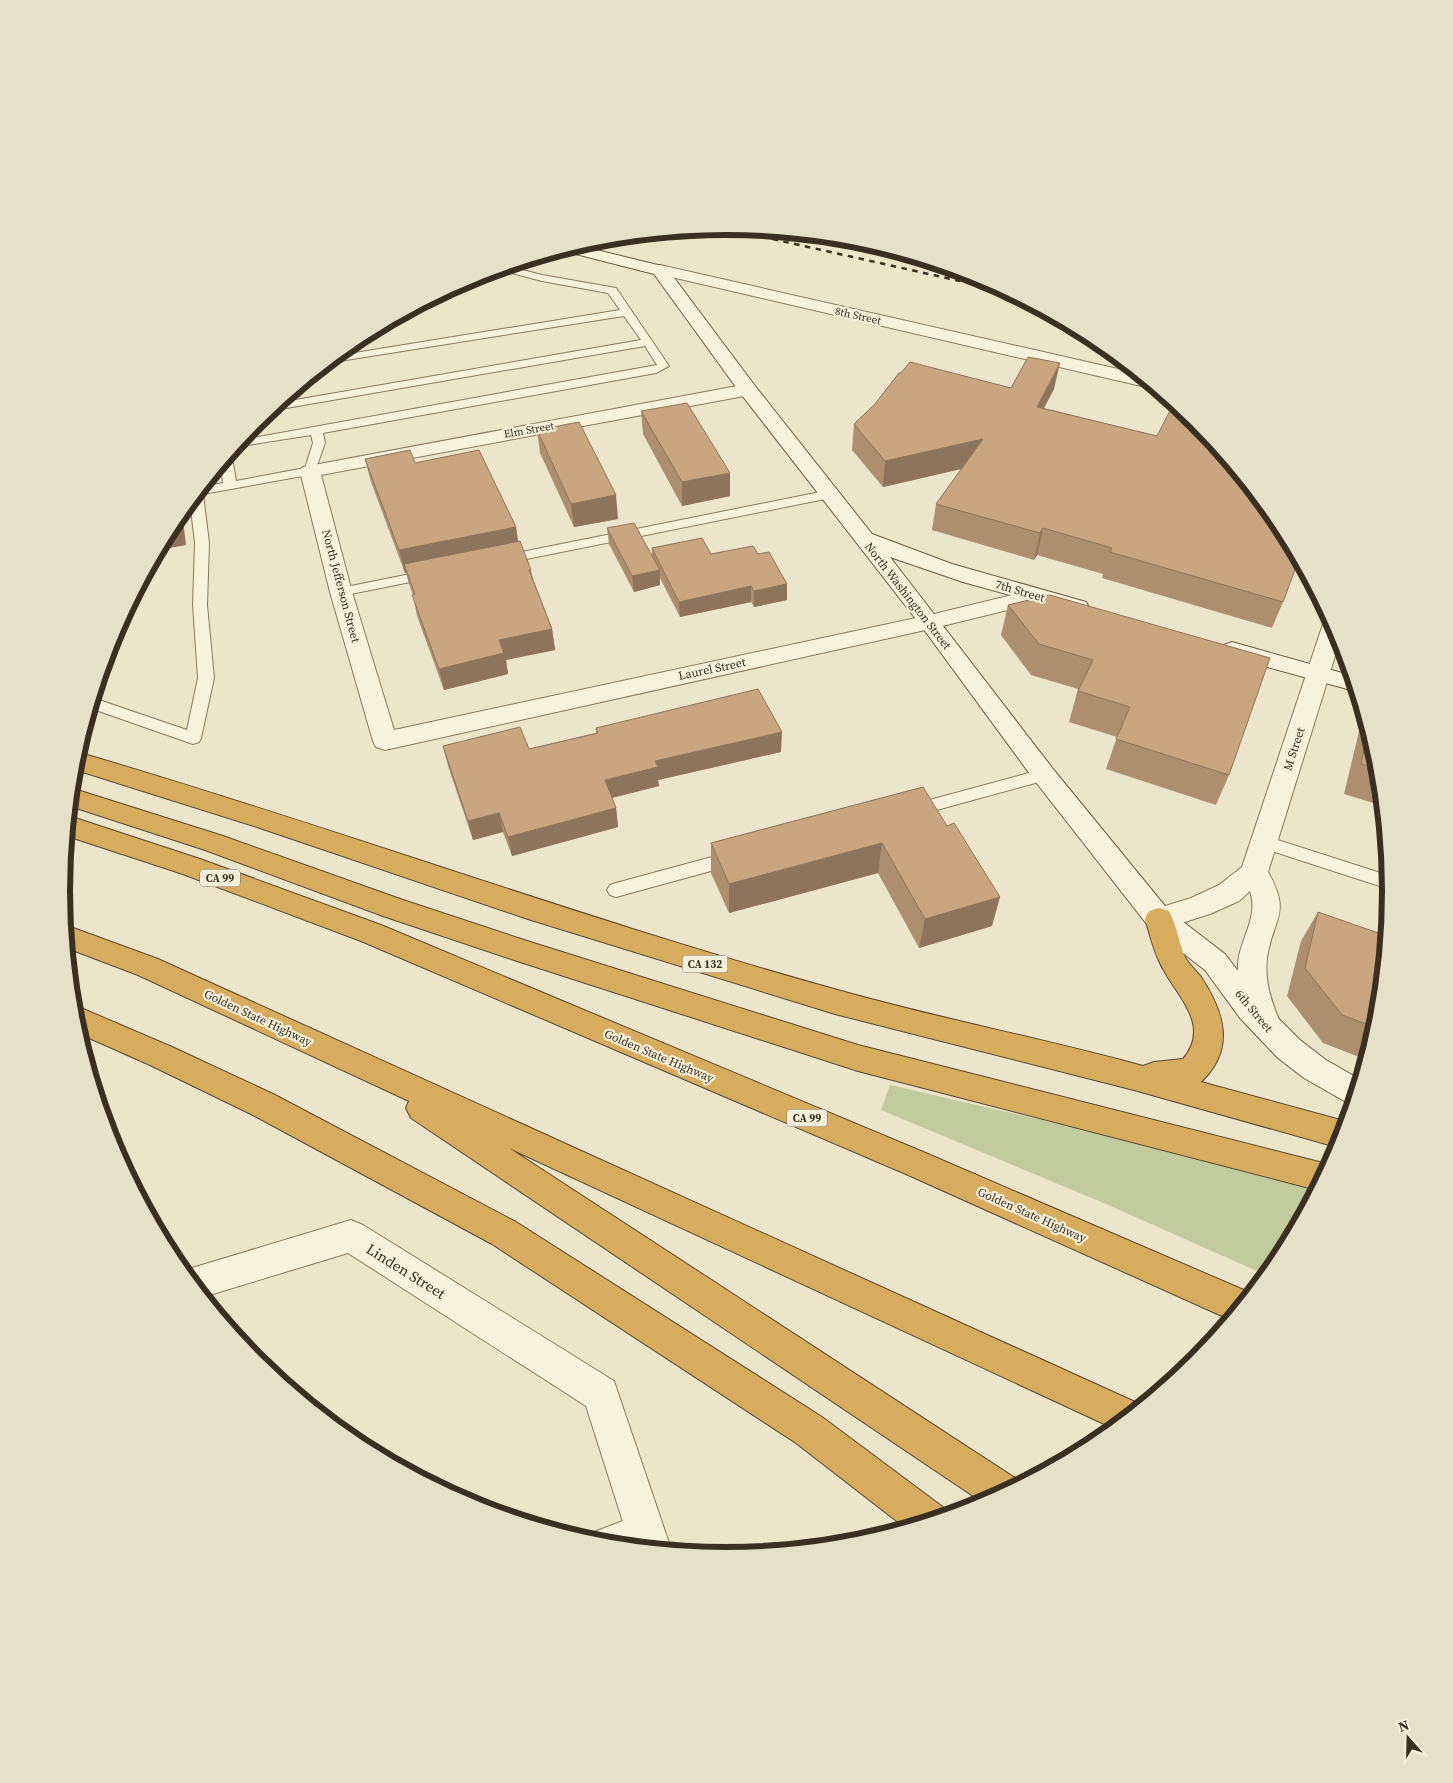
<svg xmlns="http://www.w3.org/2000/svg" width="1453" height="1783" font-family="'Source Serif 4',serif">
<rect width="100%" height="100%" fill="#ede5c9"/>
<path fill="#c2cb9d" d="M890 1085 1321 1184 1279 1261 1268 1276 1106 1204 881 1110Z"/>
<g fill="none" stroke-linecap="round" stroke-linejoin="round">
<g stroke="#89785e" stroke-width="2">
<path id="lane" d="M507 266 542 275 616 288 669 366 656 373 323 433 325 443 314 474 203 494 209 543 207 605 214 678 201 738 199 742 193 744 90 708 93 698 187 730 198 678 193 605 195 543 190 501 202 487 223 483 221 464 228 455 232 458 236 481 305 468 313 443 311 435 235 447 241 440 657 365 645 346 269 411 278 403 641 340 624 316 327 363 336 356 620 310 608 293 542 281 497 269Z
M830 490 836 494 835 497 502 564 495 560 502 556Z
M430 570 435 571 437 574 435 577 341 596 336 595 334 592 336 589 341 588Z
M1044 769 1050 771 1052 775 1050 779 911 817 905 815 903 811 905 807 911 805Z
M1265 836 1390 876 1392 890 1259 847 1257 842 1259 837Z
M734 851 740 853 743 858 740 863 616 897 610 895 607 890 610 885 616 883Z
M644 1513 653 1516 656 1525 653 1534C625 1545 614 1549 584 1540L586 1535Z"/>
</g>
<g stroke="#89785e" stroke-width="2">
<path id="street" d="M660 265 1140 374 1155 386 1150 388 654 273 652 270 654 267Z
M748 384 755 386 757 390 755 394 321 475 352 592 394 730 930 615 1037 589 1045 591 1048 596 1045 601 930 629 385 750 376 747 373 741 330 592 300 471 303 467Z
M1331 618 1341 637 1268 872C1292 914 1273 918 1267 958 1264 982 1272 1005 1282 1026L1278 1035 1267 1039 1256 1035C1245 1011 1234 983 1239 956 1244 933 1258 915 1250 891L1239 901 1210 914 1159 930 1149 927 1145 919 1149 911 1191 898 1219 885 1242 867 1323 624 1326 619Z
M351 1220 363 1225 614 1381 671 1549 670 1551 631 1547 586 1406 348 1253 203 1297 182 1271Z"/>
</g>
<g stroke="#6b5941" stroke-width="2">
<path id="secondary" d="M576 245 666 267 755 386 872 534 952 564 1086 602 1089 607 1086 612 1078 614 963 582 890 557 1053 769 1169 911 1225 954 1260 1000 1300 1040 1326 1060 1361 1080 1353 1106 1304 1078 1278 1058 1240 1018 1205 970 1149 927 1035 781 922 627 741 394 654 274 560 250Z
M1232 642 1353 676 1358 692 1224 655 1220 650 1224 645Z"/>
</g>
<g stroke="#574632" stroke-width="2">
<path id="highway" d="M77 752C331 826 579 918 834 989 936 1018 1041 1038 1143 1066L1154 1062 1183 1059C1213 1024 1174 994 1160 963 1153 949 1150 934 1145 919L1149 911 1159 908 1169 911C1177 926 1179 944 1186 959 1190 965 1196 971 1201 977 1224 1012 1236 1049 1201 1082L1348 1122 1340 1148 1134 1090 835 1014 528 919 257 827 73 769Z
M71 788 223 836 403 900 524 940 858 1045 1331 1165 1317 1190 858 1071 514 960 383 916 205 850 70 806Z
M69 816 200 859 381 925 928 1154 1253 1294 1231 1320 906 1174 361 941 180 873 67 836Z
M65 925 158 959 1144 1406 1115 1429 509 1148 1018 1480 1020 1485 985 1504 411 1118 406 1108 409 1101 138 975 67 948Z
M74 1005 172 1047 273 1094 516 1222 822 1417 944 1508 947 1516 907 1529 796 1443 492 1244 251 1114 150 1065 78 1033 74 1021Z"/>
</g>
<use href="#lane" fill="#f8f2dc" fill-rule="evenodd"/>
<use href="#street" fill="#f8f2dc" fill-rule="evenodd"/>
<use href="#secondary" fill="#f8f2dc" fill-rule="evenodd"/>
<use href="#highway" fill="#d7ac5f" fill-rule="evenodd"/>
<path stroke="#3a2f21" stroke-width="2.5" stroke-dasharray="5.5 5.5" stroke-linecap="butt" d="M719 227 1009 292"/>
</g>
<path fill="#ad8e6f" d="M835 237 857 239 925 260 924 261 835 242Z
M901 373 1011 388 1054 389 1044 408 1213 450 1283 602 1272 628 1102 578 1103 574 1037 555 1034 560 932 530 936 504 961 469 883 487 852 450 854 424 874 405Z
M641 411 730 496 682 506 643 434Z
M537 430 618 519 574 527 540 453Z
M365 459 415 463 516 527 518 541 531 570 533 579 552 629 555 650 506 660 508 674 444 690 417 616 413 595 409 584 406 573H405L371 482Z
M607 528 652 557V548L711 554H758L787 584V600L754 607 751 602 680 617 660 578V585L634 592 609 544Z
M1050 595 1229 775 1216 805 1106 769 1117 737 1069 722 1078 689 1031 675 1001 635 1008 605Z
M1365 715 1379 762 1383 806 1344 794 1362 719Z
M596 728 781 752 658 780 659 786 612 798 616 808 618 827 512 856 503 832 473 840 448 766 443 746 529 749 596 733Z
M923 787 992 926 919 948 878 873 729 913 711 873V843Z
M1318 912 1379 1022 1367 1060 1323 1043 1287 996 1301 941Z"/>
<path fill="#8d745a" d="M1060 363 1054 389 1031 432 1037 407Z
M983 439 978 465 883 487 885 461Z
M1214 441 1216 444 1201 475 1210 449Z
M730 473V496L682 506V482Z
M616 495 618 519 574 527 571 504Z
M182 511 186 545 158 550 174 522Z
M516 527 519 550 404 564 406 573H405L399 550Z
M1043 528 1037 555 1034 560 1040 533Z
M660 570V585L634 592 632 576Z
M787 584V600L754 607V591Z
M751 586V602L680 617 679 602Z
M552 629 555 650 506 660 508 674 444 690 439 669 499 640Z
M782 732 781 752 658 780 659 786 607 799 605 780 655 761Z
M616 808 618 827 512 856 508 837Z
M499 813 503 832 473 840 468 821Z
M882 843 878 873 729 913V884Z
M1000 897 992 926 919 948 925 919Z"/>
<path fill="#c9a581" stroke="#8d745a" d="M1028 357 1060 363 1037 407 1157 436 1174 403 1197 421 1214 441 1210 449 1222 452 1280 522 1299 559 1283 602 1110 552 1112 548 1043 528 1040 533 936 504 983 439 885 461 854 424 874 405 899 373H901L910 362 1011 388Z
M687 403 730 473 682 482 641 411Z
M579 422 616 495 571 504 537 430Z
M410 450 415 463 479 450 516 527 399 550 365 459Z
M634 523 660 570 632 576 607 528Z
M702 538 711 554 753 546 758 554 769 552 787 584 754 591 751 586 679 602 652 548Z
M520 541 531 570H529L552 629 499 640 504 653 439 669 412 595 415 594 404 564Z
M1050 595 1270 658 1229 775 1116 739 1130 707 1078 691 1093 660 1039 644 1008 605Z
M758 689 782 732 655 761 658 767 605 780 616 808 508 837 499 813 468 821 443 746 520 727 529 749 598 733 596 728Z
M1369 729 1379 762 1380 769 1361 764Z
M923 787 947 826 954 823 1000 897 925 919 882 843 729 884 711 843Z
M1318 912 1387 936 1379 1022 1377 1028 1342 1015 1305 968Z"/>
<g text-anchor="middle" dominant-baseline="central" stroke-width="4.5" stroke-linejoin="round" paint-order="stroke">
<g font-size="11" fill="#3a2f21" stroke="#f5efd9">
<text transform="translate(858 316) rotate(13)">8th Street</text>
<text transform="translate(529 430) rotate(-10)">Elm Street</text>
</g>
<g fill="#f5efd9" stroke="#726958" stroke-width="1">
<rect x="200" y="869.5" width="40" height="17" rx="4"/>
<rect x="682.5" y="955.5" width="45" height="17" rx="4"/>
<rect x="787" y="1109.5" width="40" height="17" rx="4"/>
</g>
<g font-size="11" font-weight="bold" fill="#3a2f21">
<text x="220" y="878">CA 99</text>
<text x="705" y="964">CA 132</text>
<text x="807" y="1118">CA 99</text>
</g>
<g font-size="12" fill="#3a2f21" stroke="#f5efd9">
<text transform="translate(341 586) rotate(75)">North Jefferson Street</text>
<text transform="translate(1020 591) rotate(16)">7th Street</text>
<text transform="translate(908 596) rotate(52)">North Washington Street</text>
<text transform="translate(712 669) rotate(-12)">Laurel Street</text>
<text transform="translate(1294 749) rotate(-72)">M Street</text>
<text transform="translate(1254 1011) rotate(50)">6th Street</text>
<text transform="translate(258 1018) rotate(25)">Golden State Highway</text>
<text transform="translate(659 1056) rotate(23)">Golden State Highway</text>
<text transform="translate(1032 1215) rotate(24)">Golden State Highway</text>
</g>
<g font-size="15" fill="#3a2f21" stroke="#f5efd9">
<text transform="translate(406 1271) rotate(32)">Linden Street</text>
</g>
</g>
<path d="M0 0H1453V1783H0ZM70 891a656 656 0 1 1 1312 0a656 656 0 1 1-1312 0Z" fill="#e6e0ca" fill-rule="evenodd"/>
<path fill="none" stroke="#3a2f21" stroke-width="6" d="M70 891a656 656 0 1 1 1312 0a656 656 0 1 1-1312 0Z"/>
<g transform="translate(1408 1738) rotate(340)" stroke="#f5efd9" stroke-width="4" paint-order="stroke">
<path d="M0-4L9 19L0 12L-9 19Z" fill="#3a2f21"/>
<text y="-8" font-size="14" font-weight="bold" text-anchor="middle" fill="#3a2f21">N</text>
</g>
</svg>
